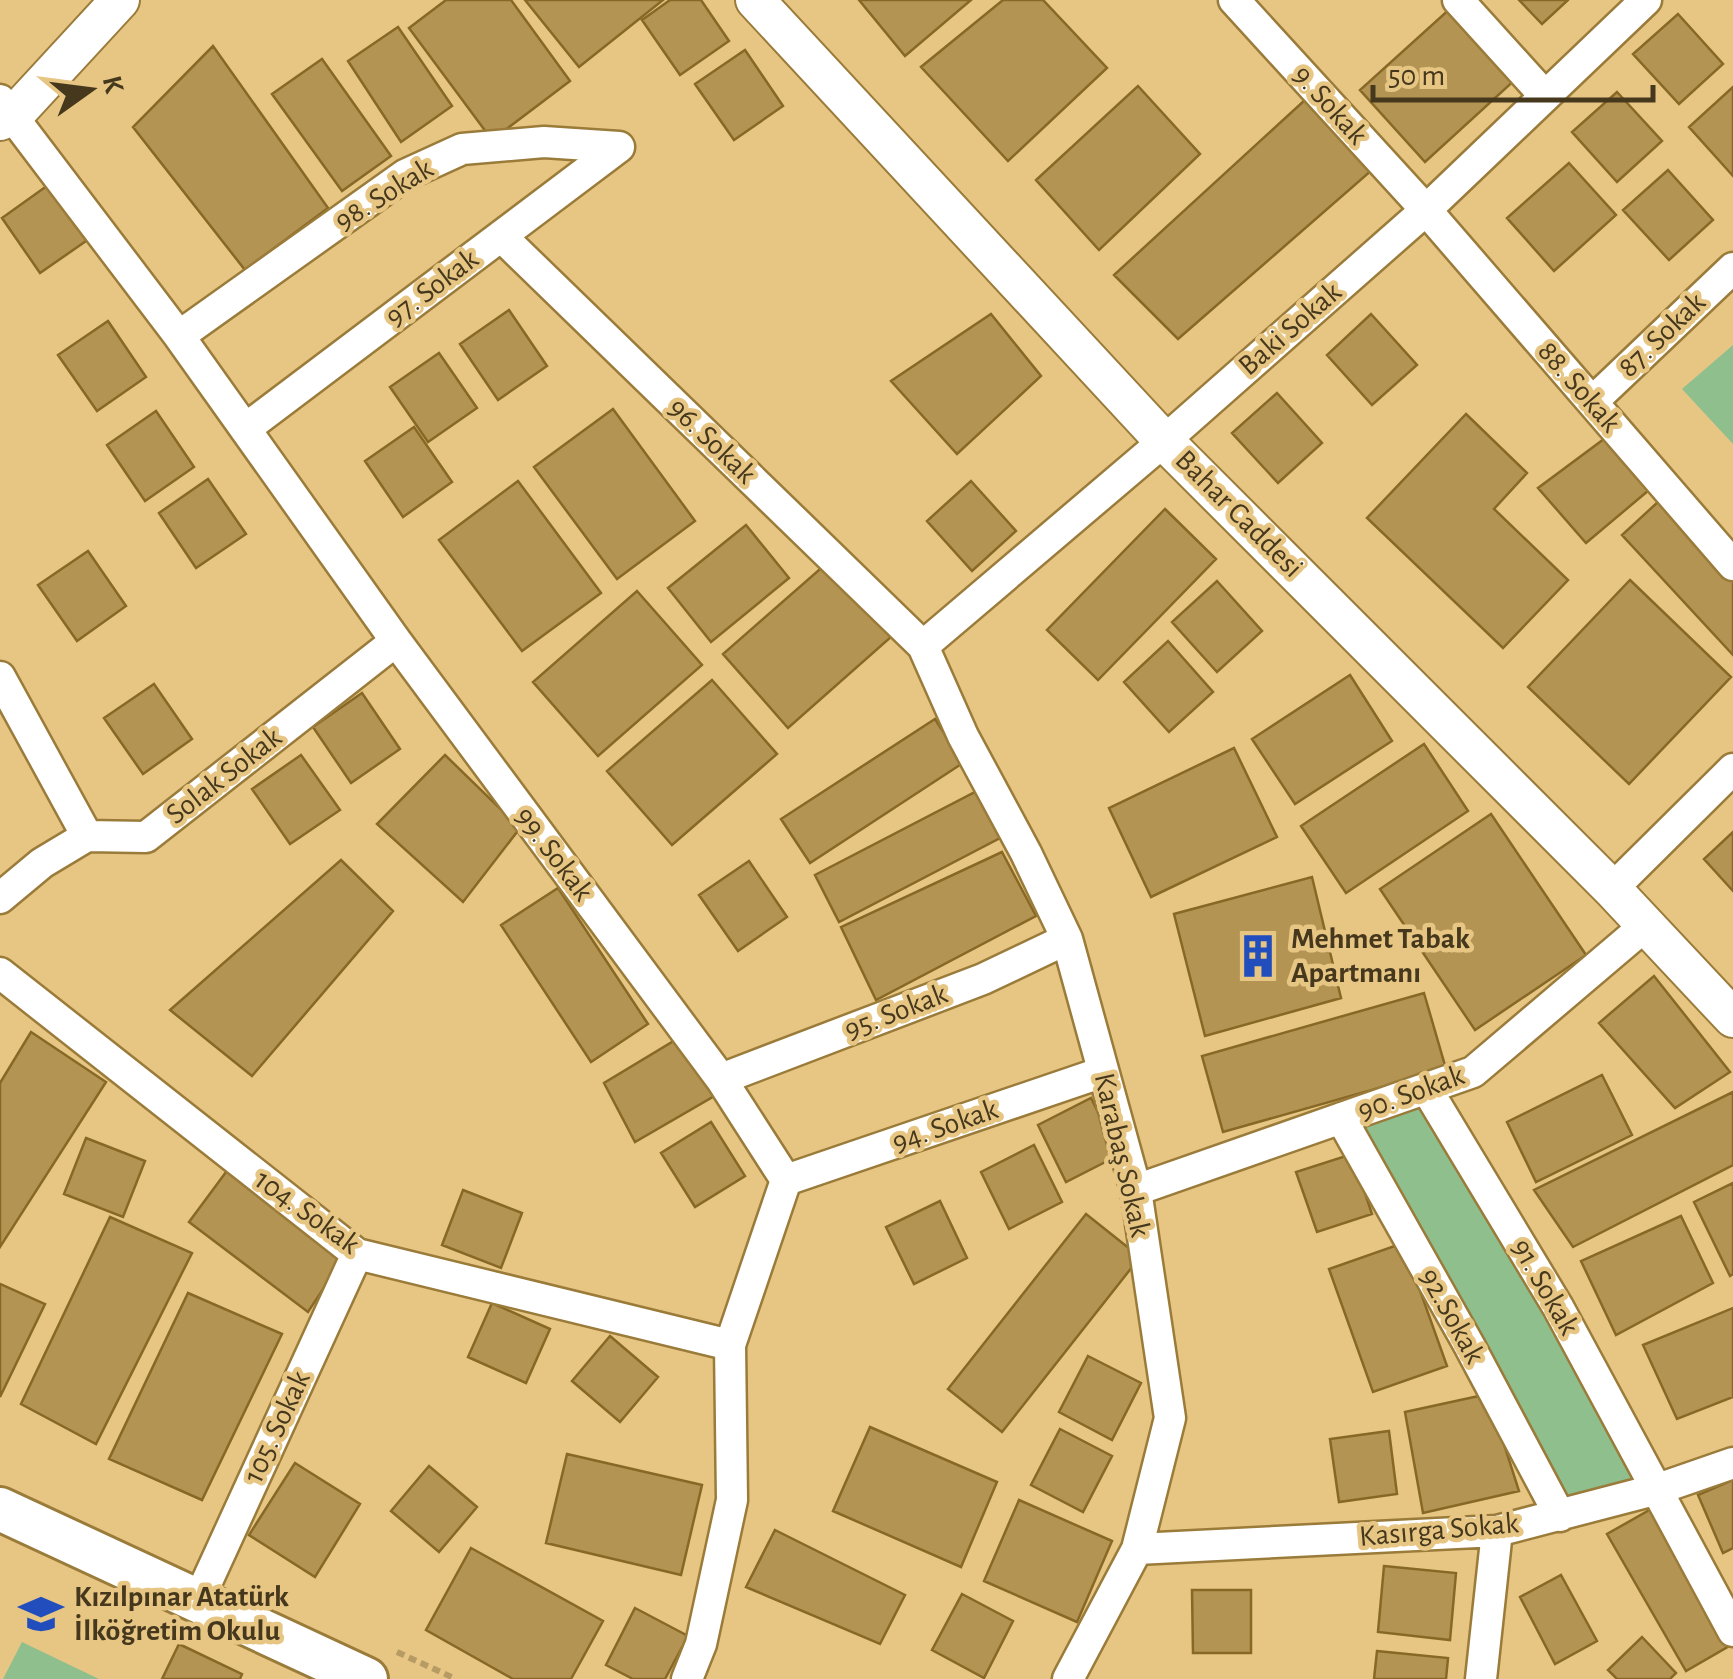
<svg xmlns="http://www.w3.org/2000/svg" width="1733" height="1679" font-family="'Alegreya Sans',sans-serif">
<rect width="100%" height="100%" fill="#e7c684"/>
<path fill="#8fbf8d" d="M1733 345V444L1682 389Z
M1425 1092 1652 1486 1561 1513 1347 1120Z
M22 1642 99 1679H3Z"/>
<path fill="#b49453" stroke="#876825" stroke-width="2.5" d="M446 0H511L570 81 492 140 409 28Z
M525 0H663L579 67Z
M670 0H701L729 41 680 75 642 20Z
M859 0H971L905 56Z
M1003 0H1043L1107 68 1008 161 921 67Z
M1519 0H1568L1542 24Z
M1453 6 1517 78 1425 162 1360 90Z
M1678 14 1723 64 1679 104 1633 54Z
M398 27 452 106 401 142 348 61Z
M213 46 328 208 245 270 133 127Z
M745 50 783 106 734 140 695 84Z
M322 59 391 156 342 191 272 94Z
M1138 86 1200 154 1099 250 1036 180Z
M1733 87V176L1689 127Z
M1617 92 1662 141 1617 182 1572 132Z
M1306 99 1372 170 1178 339 1114 275Z
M1569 163 1616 215 1554 271 1507 218Z
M1668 170 1713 220 1669 260 1623 210Z
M51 183 89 239 40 273 2 218Z
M509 310 547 366 498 400 460 344Z
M991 314 1041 376 957 454 891 381Z
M1371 314 1417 365 1372 405 1327 355Z
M108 321 146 377 97 411 58 355Z
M439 353 477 408 428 442 390 387Z
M1277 393 1322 443 1278 483 1232 433Z
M613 409 695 521 617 579 534 467Z
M156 411 194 467 145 501 107 445Z
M1466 414 1527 473 1494 509 1568 580 1503 648 1367 518Z
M414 427 452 482 403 517 365 461Z
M1604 439 1649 490 1586 543 1538 488Z
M208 479 246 534 196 568 159 513Z
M518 481 601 593 522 651 439 540Z
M971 481 1016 531 972 571 927 521Z
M1659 501 1733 582V655L1622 535Z
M1165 509 1216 559 1098 680 1047 630Z
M746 525 789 578 711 642 668 588Z
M88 551 126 606 77 641 38 585Z
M827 563 891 637 788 728 723 654Z
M1630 580 1731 677 1629 784 1528 687Z
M1217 581 1262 631 1217 672 1172 622Z
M637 591 702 665 598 756 533 682Z
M1168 641 1213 692 1169 732 1124 682Z
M1350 675 1392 741 1295 804 1252 739Z
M712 680 777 754 672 845 607 771Z
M154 684 192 739 143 774 104 718Z
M362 693 400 749 351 783 313 727Z
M935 719 963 763 810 863 781 819Z
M1424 744 1468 811 1346 893 1301 826Z
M1234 748 1277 837 1151 897 1109 808Z
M301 755 340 810 290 844 252 789Z
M445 755 520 828 463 902 377 824Z
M977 791 1002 837 839 922 815 875Z
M1491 814 1586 955 1475 1030 1380 889Z
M1733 832V891L1704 859Z
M1002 852 1036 916 876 1000 841 927Z
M341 860 393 911 252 1076 170 1010Z
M749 861 787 917 738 951 699 895Z
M1312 877 1341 998 1205 1036 1174 914Z
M558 888 648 1024 591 1062 501 925Z
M1654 976 1730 1072 1675 1108 1599 1023Z
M1424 993 1446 1069 1223 1132 1202 1056Z
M31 1032 106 1082 0 1247V1083Z
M677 1039 716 1095 635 1142 604 1083Z
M1602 1075 1632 1135 1536 1182 1507 1122Z
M1733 1092V1165L1573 1247 1534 1190Z
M1091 1098 1119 1155 1066 1182 1038 1125Z
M711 1122 745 1176 695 1207 661 1153Z
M86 1138 145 1161 123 1217 64 1194Z
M1034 1145 1062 1202 1009 1229 981 1172Z
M1352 1154 1372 1214 1317 1232 1296 1172Z
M229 1168 345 1256 308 1312 189 1222Z
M1733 1183V1274L1730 1276 1694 1202Z
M463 1190 522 1213 501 1268 442 1245Z
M940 1201 967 1258 914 1284 886 1227Z
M1086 1214 1140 1257 1002 1432 948 1389Z
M1681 1216 1713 1283 1616 1335 1581 1261Z
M110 1217 192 1253 96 1444 21 1404Z
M1403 1243 1447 1366 1373 1392 1329 1269Z
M0 1284 45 1304 0 1397Z
M188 1293 282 1334 202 1500 109 1459Z
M492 1303 550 1329 526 1383 468 1357Z
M1733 1308V1397L1677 1419 1643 1345Z
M610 1336 658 1377 620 1422 572 1381Z
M1088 1356 1141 1383 1112 1440 1059 1412Z
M1488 1394 1519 1491 1423 1513 1405 1412Z
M870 1427 997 1482 961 1567 833 1511Z
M1060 1429 1112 1456 1083 1512 1031 1485Z
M1389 1431 1397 1494 1339 1502 1330 1439Z
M567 1454 702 1485 681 1575 546 1543Z
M295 1463 360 1504 315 1577 249 1535Z
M429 1466 477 1507 439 1552 391 1511Z
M1733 1480V1548L1723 1553 1698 1495Z
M1019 1500 1112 1541 1077 1622 984 1581Z
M1653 1508 1731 1645 1686 1671 1607 1534Z
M775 1530 905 1595 880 1644 746 1587Z
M471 1548 603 1621 571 1679H513L426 1630Z
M1384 1566 1456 1573 1450 1640 1378 1632Z
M1561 1575 1597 1641 1555 1664 1520 1597Z
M1192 1590H1251V1653H1193Z
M962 1594 1013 1621 984 1678 932 1650Z
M635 1608 688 1636 665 1679H633L606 1665Z
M1642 1637 1676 1673 1670 1679H1617L1608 1670Z
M179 1644 242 1674 240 1679H162Z
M1377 1651 1448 1658 1446 1679H1374Z"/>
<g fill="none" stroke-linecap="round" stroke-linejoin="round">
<g stroke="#9a7b39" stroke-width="35">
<path id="minor" d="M1234 0 1426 210 1733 565
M1458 0 1545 96
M0 100 179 336 396 641 721 1079 786 1180 730 1345 732 1500 701 1644 687 1679
M501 236 923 646 963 736 1026 853 1067 939 1136 1190 1170 1418 1137 1549 1068 1679
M179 336 405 175 462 149 544 142 619 147
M1592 402 1733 268
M245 429 619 147
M923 646 1164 441 1426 210 1646 0
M0 677 87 836
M87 836 146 837 396 641
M1612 889 1733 769
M0 898 42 863 87 836
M0 973 357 1254 730 1345
M721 1079 983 979 1067 939
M1426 1088 1558 1307 1733 1631
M1341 1118 1469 1345 1560 1516
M786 1180 1103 1072
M1136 1190 1473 1072 1646 925
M1137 1549 1497 1531 1658 1489 1733 1463
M198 1601 357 1254
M1481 1679 1497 1531"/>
</g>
<g stroke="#9a7b39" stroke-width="42">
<path id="tertiary" d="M755 0 1164 441 1612 889 1733 1018
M0 121 14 115 120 0"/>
</g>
<g stroke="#9a7b39" stroke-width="48">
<path id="secondary" d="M0 1509 366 1679"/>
</g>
<path stroke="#b69b65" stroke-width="6" stroke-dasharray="8 5" stroke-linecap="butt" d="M397 1652 456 1679"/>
<use href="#minor" stroke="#fff" stroke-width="30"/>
<use href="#tertiary" stroke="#fff" stroke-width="38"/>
<use href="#secondary" stroke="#fff" stroke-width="42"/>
</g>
<defs>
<g id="building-bare" transform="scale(3.45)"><path d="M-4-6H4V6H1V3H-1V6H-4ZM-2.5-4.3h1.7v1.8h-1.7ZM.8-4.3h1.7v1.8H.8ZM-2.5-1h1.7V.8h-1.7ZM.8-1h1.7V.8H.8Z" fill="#214ebc" stroke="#e7c684" stroke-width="2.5" paint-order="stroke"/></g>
<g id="school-bare" transform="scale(3.45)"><path d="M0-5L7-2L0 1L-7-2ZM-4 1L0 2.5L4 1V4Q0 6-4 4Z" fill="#214ebc" stroke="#e7c684" stroke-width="2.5" paint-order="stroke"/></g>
</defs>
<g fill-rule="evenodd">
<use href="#building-bare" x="1258" y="956"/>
<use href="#school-bare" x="41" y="1614"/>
</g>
<g text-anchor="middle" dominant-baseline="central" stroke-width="9" stroke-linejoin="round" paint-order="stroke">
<g font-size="30" fill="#46381d" stroke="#e7c684">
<text transform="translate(1330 105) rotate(48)">9. Sokak</text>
<text transform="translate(384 195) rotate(-32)">98. Sokak</text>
<text transform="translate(432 288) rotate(-37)">97. Sokak</text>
<text transform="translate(1290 329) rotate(-41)">Baki Sokak</text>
<text transform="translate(1662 335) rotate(-44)">87. Sokak</text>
<text transform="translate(1579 387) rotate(49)">88. Sokak</text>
<text transform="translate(712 441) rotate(44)">96. Sokak</text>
<text transform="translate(1239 514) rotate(45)">Bahar Caddesi</text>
<text transform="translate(224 776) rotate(-38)">Solak Sokak</text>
<text transform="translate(554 854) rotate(53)">99. Sokak</text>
<text transform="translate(896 1012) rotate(-21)">95. Sokak</text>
<text transform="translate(1411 1093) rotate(-20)">90. Sokak</text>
<text transform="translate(945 1126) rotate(-19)">94. Sokak</text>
<text transform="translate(1122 1155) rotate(77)">Karabaş Sokak</text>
<text transform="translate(307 1212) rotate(36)">104. Sokak</text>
<text transform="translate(1545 1287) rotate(60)">91. Sokak</text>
<text transform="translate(1452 1316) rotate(61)">92.Sokak</text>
<text transform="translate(277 1427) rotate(-65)">105. Sokak</text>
<text transform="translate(1439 1530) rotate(-5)">Kasırga Sokak</text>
</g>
<g font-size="30" font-weight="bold" fill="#46381d" stroke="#e7c684" text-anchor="start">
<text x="1291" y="939">Mehmet Tabak<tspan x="1291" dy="34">Apartmanı</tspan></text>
<text x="74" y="1597">Kızılpınar Atatürk<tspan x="74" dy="34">İlköğretim Okulu</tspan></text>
</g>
</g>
<g transform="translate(90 90) rotate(76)" stroke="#e7c684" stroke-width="8" paint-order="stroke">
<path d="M0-8L18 38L0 25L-18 38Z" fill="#46381d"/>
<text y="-15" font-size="28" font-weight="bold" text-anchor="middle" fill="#46381d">K</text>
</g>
<path d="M1373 85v15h280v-15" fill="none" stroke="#46381d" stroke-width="5"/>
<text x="1388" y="85" font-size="30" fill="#46381d" stroke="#e7c684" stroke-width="8" paint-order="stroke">50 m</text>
</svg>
